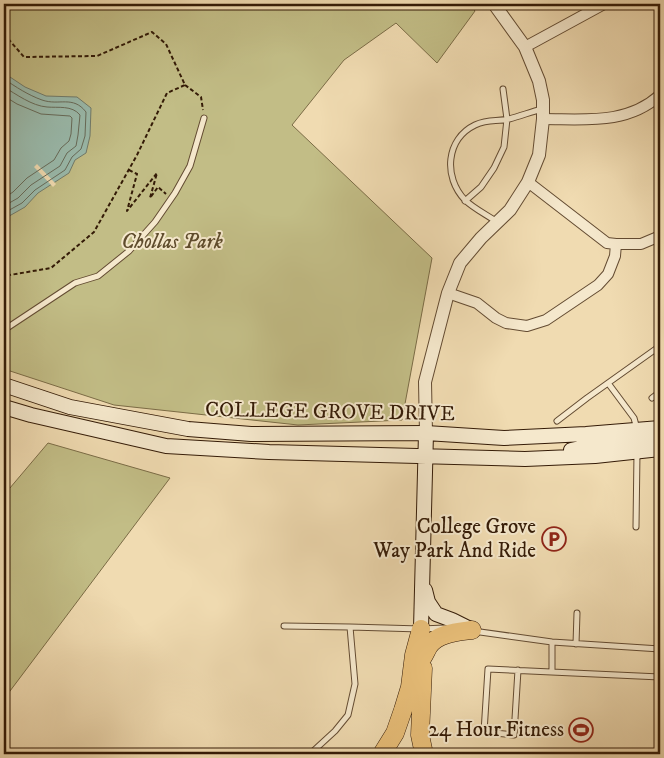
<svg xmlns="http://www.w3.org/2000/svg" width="664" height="758" font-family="'IM FELL DW Pica',serif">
<rect width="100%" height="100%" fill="#f0dbb1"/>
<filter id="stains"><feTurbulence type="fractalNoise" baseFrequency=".004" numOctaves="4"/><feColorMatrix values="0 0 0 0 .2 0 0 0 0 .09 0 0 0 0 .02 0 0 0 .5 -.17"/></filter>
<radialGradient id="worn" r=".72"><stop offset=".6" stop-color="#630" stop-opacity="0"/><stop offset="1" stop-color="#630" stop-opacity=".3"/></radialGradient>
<path fill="#c2bd86" stroke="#7b6c46" d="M4 4H470L475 11 437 63 396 23 344 60 292 125 432 258 402 420 298 425 114 405 4 369Z
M48 443 170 478 4 699V495Z"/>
<path fill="#9abbad" stroke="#717b6b" d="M4 73 25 87 46 96 77 97 91 108 90 136 86 153 75 160 69 173 38 193 25 207 4 219Z"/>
<path fill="#f0dbb1" d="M37 164 56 184 53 187 34 167Z"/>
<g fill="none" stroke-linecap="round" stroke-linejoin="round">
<path stroke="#676b5a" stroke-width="1" d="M4 79C16 87 28 95 42 100 59 106 73 95 86 112L85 136 81 149 72 157 65 170 35 190 22 203 4 213
M4 87C16 94 32 106 47 107 58 108 72 105 80 115L78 135 76 146 67 153 60 166 31 185 18 198 4 206
M4 96 17 104 41 114 70 116 72 118 71 134 69 141 61 148 54 160 27 178 13 192 4 198"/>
<g stroke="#634b32" stroke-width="7">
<path id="service" d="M465 201 481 187 494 168 504 147 507 119 503 89
M497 222C487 215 473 208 465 200 443 177 446 139 475 125 489 118 496 122 509 119 520 116 531 112 542 109
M4 330 75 283 98 276 129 251 155 222 175 193 190 166 204 118
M608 383 634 418 637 429
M652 398 660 392
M557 421 587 398 660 346
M636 527 637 453
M284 626 350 627
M473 631 552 642 660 649
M552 642V672
M576 644 577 613
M518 670 514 735 484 732 488 669 660 677
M310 754 335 731 348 715 355 684 350 627 421 629 445 628"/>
</g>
<g stroke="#634b32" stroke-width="12">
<path id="minor" d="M525 47 604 4
M543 119C585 119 627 125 660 95
M528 182 607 243 616 244H641L660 236
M448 293 477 303 496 318 506 323 527 326 546 320 598 285 608 274 615 256 616 244"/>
</g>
<g stroke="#634b32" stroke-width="14">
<path id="tertiary" d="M426 433 425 382 448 293 460 263 481 238 510 210 528 182 539 155 543 119V100L539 81 525 47 494 4"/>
</g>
<g stroke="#341b07" stroke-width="16">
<path id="secondary" d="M4 385 70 407 188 429 251 434 426 433 504 438 586 434 660 428
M4 407 31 415 166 446 269 452 525 459 595 456 660 449
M571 450 580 448 622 443 632 438 637 430
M637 452C642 441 650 440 660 438
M425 590 428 602 436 614 452 620 472 630
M421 629 426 433"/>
</g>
<g stroke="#341b07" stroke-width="19">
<path id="motorway" d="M423 657C425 654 427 649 429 646 438 633 458 632 472 630
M423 668 420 735 424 754
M382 754 395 733 403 710 410 687 414 655 421 629"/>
</g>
<path stroke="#341b07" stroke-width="2" stroke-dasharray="4 2.5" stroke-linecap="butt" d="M4 34 24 57 97 56 152 32 166 44 185 85 167 93 137 155 94 232 51 268 4 276
M185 85 201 97 203 110
M129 170 137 174 127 211 157 173 150 198 158 187 166 194"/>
<use href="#service" stroke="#f5e8cc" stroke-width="5"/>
<use href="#minor" stroke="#f5e8cc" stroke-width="10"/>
<use href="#tertiary" stroke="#f5e8cc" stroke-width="12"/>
<use href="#secondary" stroke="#f5e8cc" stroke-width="14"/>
<use href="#motorway" stroke="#e8be78" stroke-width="18"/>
</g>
<defs>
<g id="parking-ring" transform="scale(1.25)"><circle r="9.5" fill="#f5e8cc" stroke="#8f2418" stroke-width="1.5"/><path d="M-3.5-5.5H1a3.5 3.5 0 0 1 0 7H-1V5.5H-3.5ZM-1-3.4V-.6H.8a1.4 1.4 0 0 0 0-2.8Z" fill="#8f2418"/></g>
<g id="stadium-ring" transform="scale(1.25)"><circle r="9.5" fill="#f5e8cc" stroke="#8f2418" stroke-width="1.5"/><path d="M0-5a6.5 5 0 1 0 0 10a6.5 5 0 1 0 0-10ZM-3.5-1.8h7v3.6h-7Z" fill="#8f2418"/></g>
</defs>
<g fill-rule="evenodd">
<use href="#parking-ring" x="554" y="539"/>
<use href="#stadium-ring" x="581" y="730"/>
</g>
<g text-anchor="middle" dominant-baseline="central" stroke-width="4" stroke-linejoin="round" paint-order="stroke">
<g font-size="21" font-style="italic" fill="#5f4c2d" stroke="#f5e8cc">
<text x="172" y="242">Chollas Park</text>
</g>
<g font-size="21" fill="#341b07" stroke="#f5e8cc">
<text transform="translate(330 412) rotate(1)">COLLEGE GROVE DRIVE</text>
</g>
<g font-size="21" fill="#341b07" stroke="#f5e8cc" text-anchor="end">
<text x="536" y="527">College Grove<tspan x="536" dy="24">Way Park And Ride</tspan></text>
<text x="564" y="730">24 Hour Fitness</text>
</g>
</g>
<rect width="664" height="758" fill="none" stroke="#f0dbb1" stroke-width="20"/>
<rect x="5" y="5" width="654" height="748" fill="none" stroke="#341b07" stroke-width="2.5"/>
<rect x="10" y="10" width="644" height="738" fill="none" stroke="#341b07"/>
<rect width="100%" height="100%" filter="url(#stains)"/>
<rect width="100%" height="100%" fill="url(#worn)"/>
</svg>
